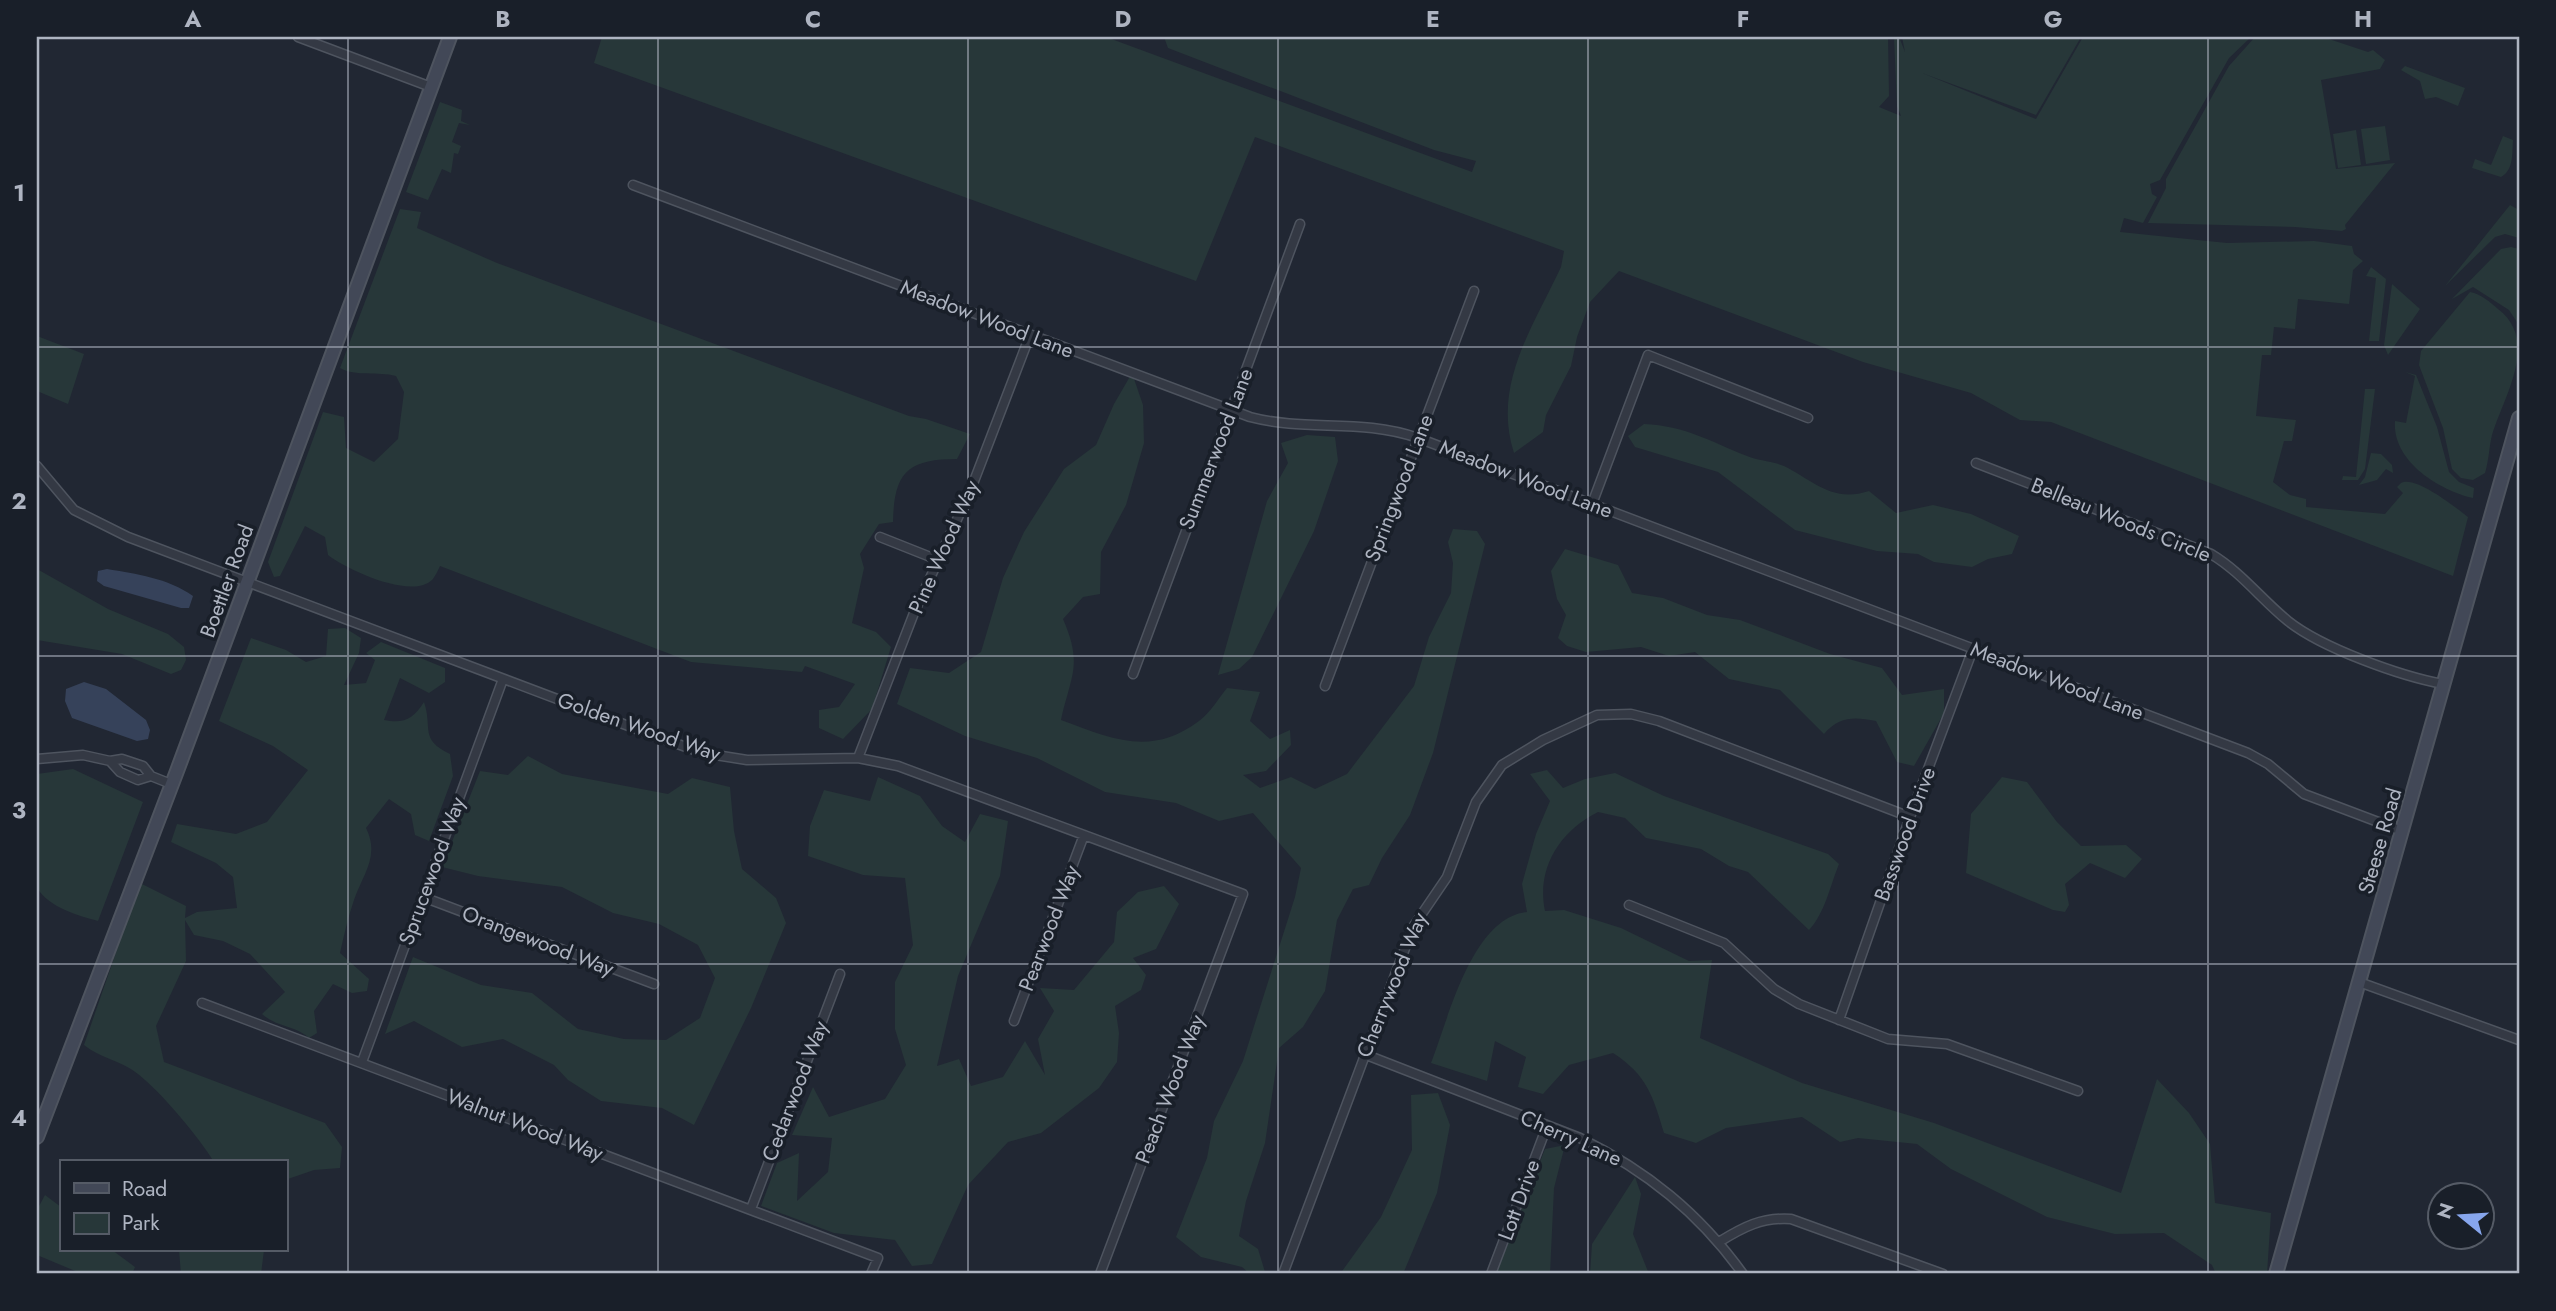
<svg xmlns="http://www.w3.org/2000/svg" width="2556" height="1311" font-family="Jost,sans-serif">
<rect width="100%" height="100%" fill="#212733"/>
<path fill="#273739" d="M602 37H1106L1472 172 1476 161 1434 150 1168 48 1164 37H1888L1889 96 1879 107 1901 116 1897 106 1894 37H1899L1905 52 1902 37H2081L2036 115 1922 73 2036 119 2083 37H2251L2229 58 2160 180 2150 184 2152 194 2157 197 2143 223 2124 218 2120 232 2227 243 2314 241 2352 246 2354 254 2363 261 2353 270 2349 304 2298 299 2295 329 2274 327 2271 355H2262L2256 416 2296 420 2292 441H2284L2273 482 2290 495 2306 499V507L2385 514 2403 493 2397 487 2401 483C2415 475 2455 507 2468 517L2453 576 2051 422 2020 420 1971 393 1863 362 1619 271 1590 302 1577 337 1571 366 1546 415 1543 432 1514 453C1492 385 1533 327 1561 267L1564 251 1255 137 1196 281 594 63Z
M2255 37H2323L2368 52 2373 50 2385 60 2380 69 2321 80 2336 169 2395 163 2345 225 2346 229 2342 231 2295 227 2148 223 2166 188V179L2229 66Z
M2405 66 2465 88 2458 106 2436 97 2425 99 2420 81 2401 70Z
M440 102 462 110 461 121 470 125 459 123 452 142 461 146 458 154 454 153 451 173 442 169 428 200 406 192Z
M2385 126 2390 160 2366 164 2361 129Z
M2356 130 2361 165 2338 168 2333 134Z
M2503 136 2513 140C2512 153 2514 170 2501 177L2472 168 2475 159 2491 165Z
M2510 205 2519 210V238L2505 234 2495 237 2445 286Z
M400 209 421 212 417 228 497 263 909 416 926 419 970 434 957 459C907 459 894 473 893 522L879 524 860 554 864 568 852 623 876 632 891 647 872 709 843 739 819 728V710L839 707 855 684 805 666 802 672 691 662 440 566C438 570 435 577 432 580 411 600 346 569 328 555L325 537 305 526 280 576 274 577 268 562 323 412 344 417 346 448 374 462 398 439 404 392 396 376C378 371 356 377 340 368Z
M2511 247 2519 249V325L2509 310 2473 287 2452 299 2501 249Z
M2371 267 2386 279 2379 341H2369L2376 278 2366 276Z
M2392 284 2420 309 2388 355 2384 345Z
M2470 292C2481 294 2490 302 2498 309 2540 341 2504 396 2492 435 2489 447 2489 460 2485 473L2473 480 2461 478 2452 469 2443 428 2419 365 2421 351Z
M37 336 84 354 68 404 37 391Z
M2405 372 2416 375 2437 427 2449 472 2459 482 2474 488 2473 498C2439 490 2392 461 2395 421L2406 423 2415 376Z
M1132 373 1143 405 1144 443 1126 505 1101 552 1100 594 1083 597 1063 619C1083 665 1071 675 1061 720 1112 739 1151 757 1199 721 1210 713 1218 699 1227 688L1260 692 1250 721 1270 739 1290 730 1291 745 1266 771 1243 775 1260 788 1291 777 1315 789 1347 774 1414 686 1429 637 1451 593 1453 563 1448 542 1453 529 1477 531 1485 544 1433 753 1410 815 1382 858 1369 885 1353 889 1337 920 1325 991 1303 1027 1279 1048 1265 1143 1246 1201 1239 1236 1258 1249 1265 1272 1250 1274 1242 1267 1201 1257 1176 1237 1207 1158 1214 1121 1243 1061 1295 897 1301 868 1253 813 1219 821 1176 803 1105 792 1037 758 965 736 897 704 910 668 949 673 981 652 1003 578 1024 532 1064 469 1096 445 1114 404Z
M2365 389H2375L2365 469 2358 480H2342L2343 476 2356 477Z
M1644 424C1686 426 1709 441 1747 456 1759 461 1772 461 1784 466 1814 481 1832 503 1869 491L1896 513 1933 505 1971 514 2019 536 2012 554 1988 559 1972 567 1934 562 1918 554 1877 551 1795 530 1718 472 1635 447 1628 436Z
M1307 435 1335 437 1338 461 1314 531 1252 657 1239 669 1218 675 1267 501 1288 463 1281 443Z
M2371 453 2381 454 2392 465 2393 473 2386 469 2377 480 2359 485 2365 477Z
M1565 549 1618 565 1632 593 1663 598 1707 615 1740 620 1830 654 1882 668 1902 695 1944 689V713L1914 766 1897 762 1876 721C1854 717 1840 716 1824 734L1780 690 1729 679 1695 652 1669 656 1641 647 1586 652 1567 646 1558 638 1566 615 1557 599 1551 571Z
M37 569 108 609 168 634 184 647 186 660 181 670 171 674 122 654 37 640Z
M345 628 361 638 359 653 344 685 366 683 375 660 366 653 381 642 445 668V682L429 693 400 678 384 720C404 724 413 719 424 702 433 729 419 739 450 754L453 776 429 841 415 835 411 814 389 799 366 828C380 856 363 874 354 900 348 917 344 935 340 953L369 979 367 991 352 993 333 984 314 1011 317 1033 309 1038C295 1025 278 1028 262 1014L285 992 250 954 223 941 194 935 185 920 186 961 156 1026 164 1062 325 1123 342 1147 340 1168 314 1170 285 1180V1162H214C199 1137 161 1092 138 1074 122 1061 100 1058 84 1045L140 883 186 906 185 918 197 912 237 908 233 877 216 863 171 842 177 824 236 834 267 822 308 770 273 746 219 721 251 638 286 650 306 662 326 656 328 629Z
M528 756 562 774 668 794 692 778 730 787 734 831 742 869 776 898 786 923 751 1008 694 1125 662 1108 601 1101 568 1080 554 1065 503 1039 462 1047 414 1021 385 1034 413 957 481 985 532 993 578 1029 624 1039 666 1040 700 1018 715 978 698 945 659 924 613 913 562 887 478 876 442 867 480 771 508 775Z
M73 769 143 802 98 921C77 915 50 908 37 888V774Z
M1547 770 1563 788 1585 779 1615 773 1664 796 1828 854 1839 864C1830 886 1825 913 1809 930L1748 872 1729 866 1701 849 1646 838 1625 818 1598 812C1560 831 1536 868 1545 911L1564 910 1621 928 1689 961 1712 960 1700 1038 1802 1083 1934 1123 2121 1193 2157 1079 2189 1113 2210 1144 2215 1203 2271 1213 2267 1274H2216L2212 1265 2164 1233 2115 1234 2047 1217 1951 1169 1917 1144 1858 1138 1840 1142 1802 1117 1726 1128 1696 1143 1664 1133C1653 1096 1647 1075 1613 1053L1569 1065 1543 1094 1518 1087 1526 1057 1495 1041 1487 1081 1431 1063C1449 1017 1472 918 1527 912L1522 884 1536 834 1550 801 1530 774Z
M878 777 920 796 942 826 965 842 980 814 1008 821 1000 876 958 976 937 1066 959 1059 971 1086 1003 1077 1025 1041 1045 1075 1038 1039 1054 1011 1040 988 1074 990 1114 942 1117 912 1138 892 1164 886 1179 904 1156 949 1133 958 1146 975 1141 990 1115 1006 1119 1033 1117 1062 1099 1088 1041 1133 1008 1142 968 1185 932 1264 912 1266 895 1240 834 1233 761 1206 777 1163 799 1153 797 1201 828 1172 832 1138 792 1135 813 1087 829 1117 885 1099 906 1065 895 1029V982L913 945 905 878 863 875 808 856 810 826 824 790 870 801Z
M2002 777 2027 782 2057 822 2081 846 2126 845 2142 859 2125 878 2090 863 2065 884 2069 905 2065 912 2053 910 1966 873 1971 814Z
M1438 1093 1450 1125 1437 1193 1403 1274H1340L1381 1217 1412 1150 1411 1095Z
M1565 1145 1554 1188 1550 1274H1496L1545 1149Z
M1635 1177 1641 1194 1633 1234 1649 1274H1590L1592 1244Z
M45 1195 61 1207V1250H112L135 1267 132 1274 80 1273 37 1255V1210Z
M179 1250H264L261 1274H181Z"/>
<path fill="#36425a" d="M107 569C136 574 168 578 193 596L189 608H181L104 586 97 581 98 571Z
M84 682 106 689 146 720 150 730 148 739 137 741 72 718 65 701 66 689Z"/>
<g fill="none" stroke-linecap="round" stroke-linejoin="round">
<g stroke="#4e545f" stroke-width="11">
<path id="street" d="M298 37 431 87
M633 185 1250 417C1307 432 1361 418 1418 438L2248 753 2268 764 2304 794 2402 831
M1976 463 2211 554C2241 572 2261 599 2288 621 2322 648 2400 676 2443 684
M37 466 74 510 128 537 655 736 703 753 747 760 858 758 898 766 1243 894 1100 1274
M1592 504 1648 355 1808 418
M880 537 938 560
M1133 674 1300 224
M1325 686 1474 291
M858 758 914 613 971 489 1030 335
M37 759 83 755 110 761 122 759 143 766 151 776 171 784
M110 761 120 772 138 780 151 776
M423 897 654 984
M1629 905 1724 943 1774 989 1799 1004 1888 1039 1947 1044 2078 1091
M2359 982 2519 1040
M202 1003 878 1258 871 1274
M1839 1020 1910 817 1973 649
M1014 1021 1084 835
M1364 1054 1580 1138C1647 1171 1699 1213 1743 1274
M362 1062 503 679
M751 1209 840 974
M1719 1242C1743 1227 1762 1217 1791 1219L1943 1274
M1283 1274 1413 927 1447 877 1476 802 1502 765 1543 740 1597 715 1631 714 1659 721 1910 817
M1491 1274 1547 1126"/>
</g>
<g stroke="#4e545f" stroke-width="16">
<path id="secondary" d="M37 1137 177 771 450 37
M2276 1274 2519 418"/>
</g>
<use href="#street" stroke="#343944" stroke-width="8"/>
<use href="#secondary" stroke="#424857" stroke-width="12"/>
</g>
<path fill="none" stroke="#aeb4c1" stroke-width="2" stroke-opacity="0.55" d="M348 37V1274M658 37V1274M968 37V1274M1278 37V1274M1588 37V1274M1898 37V1274M2208 37V1274M37 347H2519M37 656H2519M37 964H2519"/>
<g text-anchor="middle" dominant-baseline="central" stroke-width="7" stroke-linejoin="round" paint-order="stroke">
<g font-size="21" fill="#aeb4c1" stroke="#191f29">
<text transform="translate(987 319) rotate(21)">Meadow Wood Lane</text>
<text transform="translate(1216 449) rotate(-69)">Summerwood Lane</text>
<text transform="translate(1526 479) rotate(21)">Meadow Wood Lane</text>
<text transform="translate(1399 488) rotate(-69)">Springwood Lane</text>
<text transform="translate(2121 520) rotate(22)">Belleau Woods Circle</text>
<text transform="translate(944 547) rotate(-66)">Pine Wood Way</text>
<text transform="translate(227 581) rotate(-70)">Boettler Road</text>
<text transform="translate(2057 681) rotate(21)">Meadow Wood Lane</text>
<text transform="translate(639 727) rotate(19)">Golden Wood Way</text>
<text transform="translate(1905 834) rotate(-70)">Basswood Drive</text>
<text transform="translate(2380 841) rotate(-74)">Steese Road</text>
<text transform="translate(432 871) rotate(-70)">Sprucewood Way</text>
<text transform="translate(1049 928) rotate(-69)">Pearwood Way</text>
<text transform="translate(538 941) rotate(21)">Orangewood Way</text>
<text transform="translate(1392 985) rotate(-68)">Cherrywood Way</text>
<text transform="translate(1170 1089) rotate(-69)">Peach Wood Way</text>
<text transform="translate(795 1091) rotate(-69)">Cedarwood Way</text>
<text transform="translate(525 1125) rotate(21)">Walnut Wood Way</text>
<text transform="translate(1571 1138) rotate(24)">Cherry Lane</text>
<text transform="translate(1519 1200) rotate(-70)">Lott Drive</text>
</g>
</g>
<rect width="2556" height="1311" fill="none" stroke="#191f29" stroke-width="77"/>
<rect x="60" y="1160" width="228" height="91" fill="#191f29" stroke="#555b66" stroke-width="2"/>
<rect x="74" y="1183" width="35" height="10" fill="#424857" stroke="#555b66" stroke-width="2"/>
<text x="122" y="1196" font-size="21" fill="#aeb4c1">Road</text>
<rect x="74" y="1213" width="35" height="21" fill="#273739" stroke="#555b66" stroke-width="2"/>
<text x="122" y="1230" font-size="21" fill="#aeb4c1">Park</text>
<g transform="translate(2461 1216) rotate(288)"><circle r="33" fill="#191f29" stroke="#555b66" stroke-width="2"/>
<path d="M0-5L12 26L0 18L-12 26Z" fill="#87a6ed"/>
<text y="-10" font-size="19" font-weight="bold" text-anchor="middle" fill="#aeb4c1">N</text>
</g>
<rect x="38" y="38" width="2480" height="1234" fill="none" stroke="#aeb4c1" stroke-width="2.5"/>
<g font-size="23" text-anchor="middle" font-weight="bold" fill="#aeb4c1">
<text x="193" y="27">A</text>
<text x="503" y="27">B</text>
<text x="813" y="27">C</text>
<text x="1123" y="27">D</text>
<text x="1433" y="27">E</text>
<text x="1743" y="27">F</text>
<text x="2053" y="27">G</text>
<text x="2363" y="27">H</text>
<text x="19" y="201">1</text>
<text x="19" y="509">2</text>
<text x="19" y="818">3</text>
<text x="19" y="1126">4</text>
</g>
</svg>
